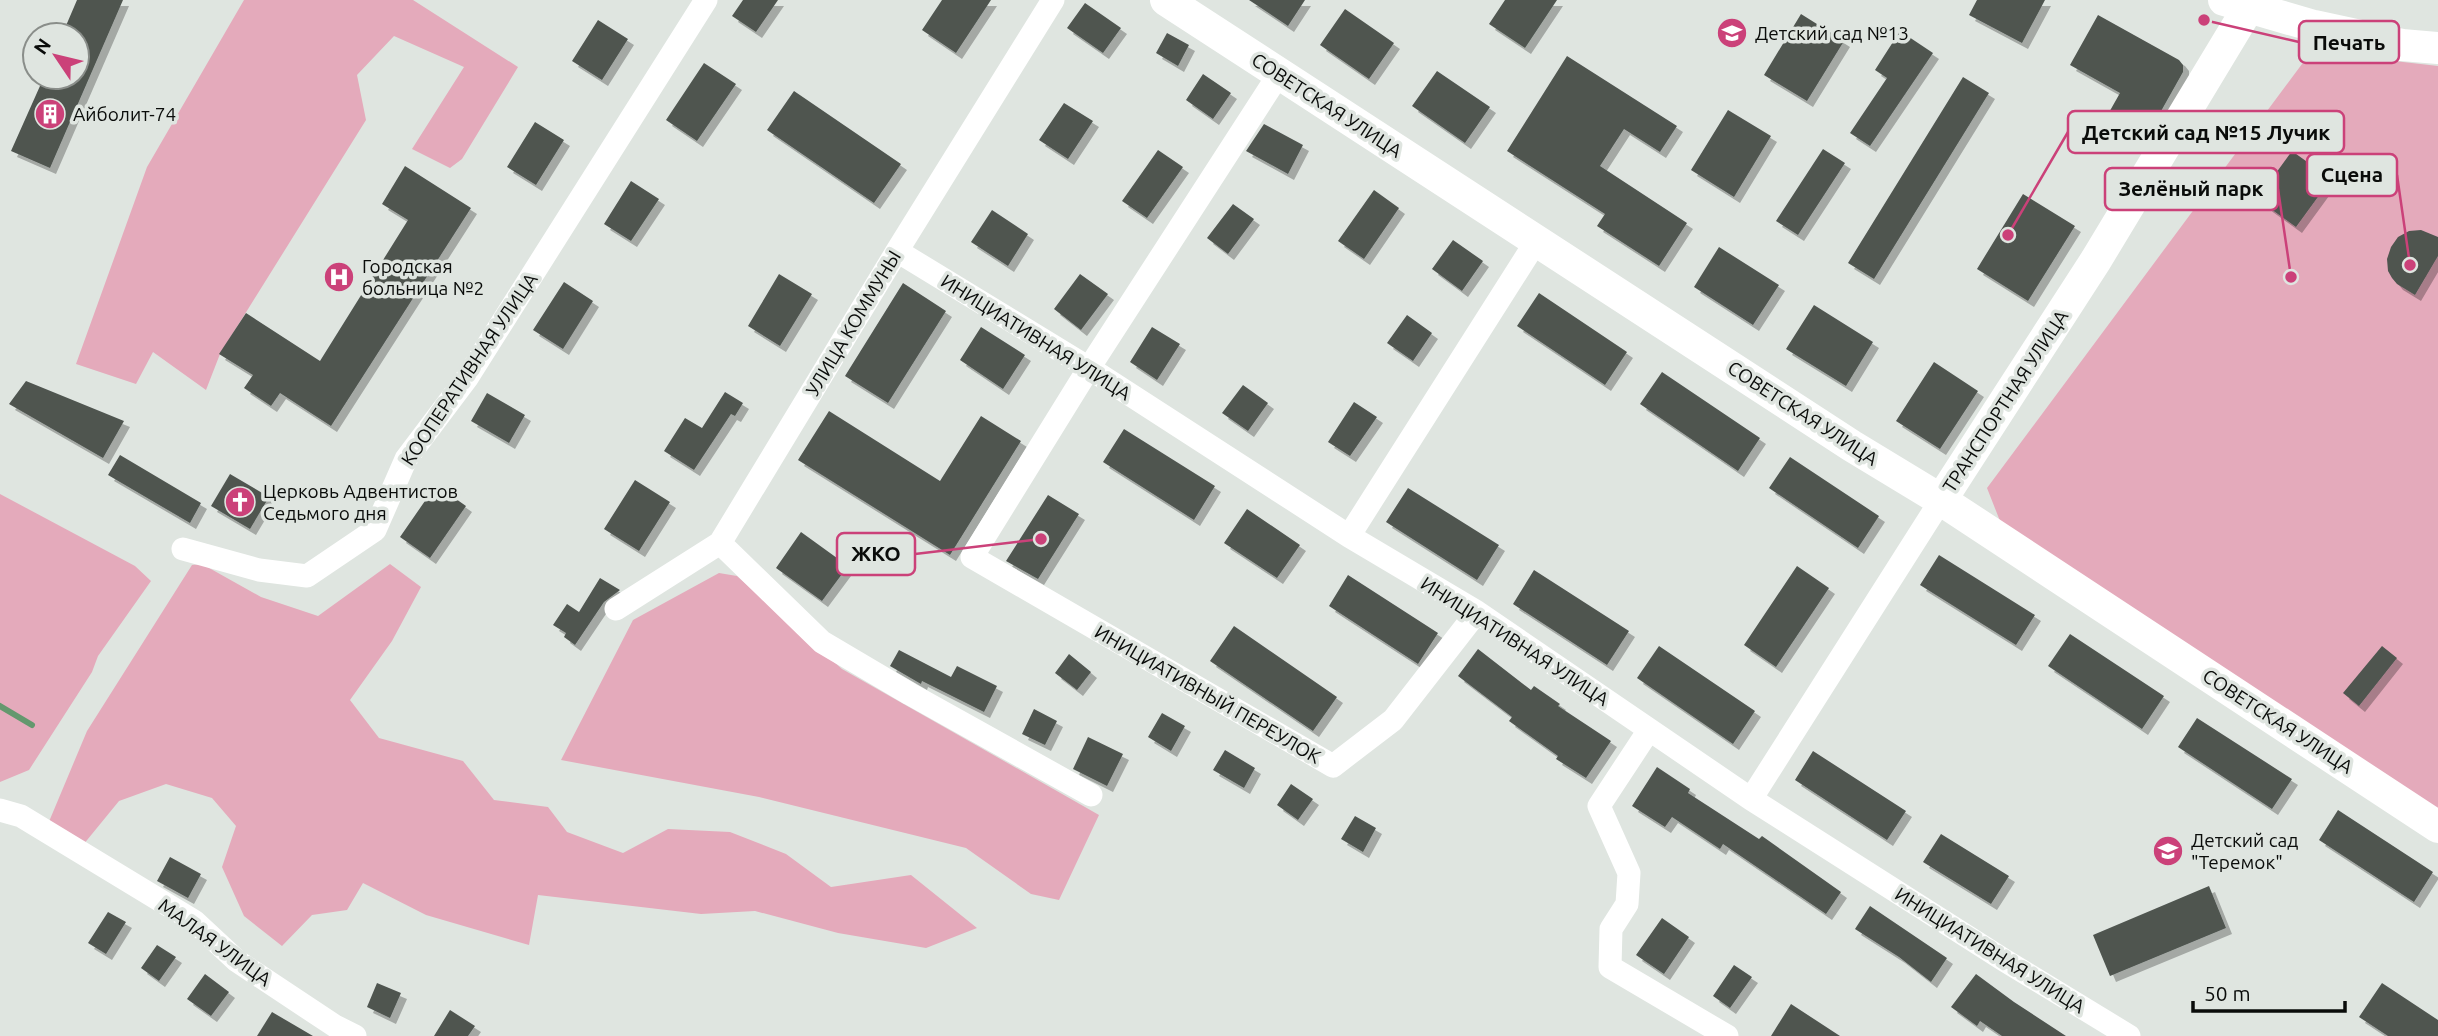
<svg xmlns="http://www.w3.org/2000/svg" width="2438" height="1036" font-family="Ubuntu,sans-serif">
<defs>
<filter id="shadow"><feDropShadow dx="6" dy="6" stdDeviation="0" flood-color="#0004"/></filter>
</defs>
<rect width="100%" height="100%" fill="#dfe5e0"/>
<path fill="#e4aabb" d="M244 0H413L518 67 462 159 450 168 412 149 464 67 394 36 357 75 366 120 220 354 206 390 153 352 136 384 76 364 147 167Z
M2333 54 2438 66V810L2000 521 1987 488 2302 64Z
M0 494 135 566 151 581 98 656 92 672 29 770 0 782Z
M202 564 261 597 318 616 390 564 421 587 392 641 350 700 379 738 463 761 494 800 548 807 567 832 623 853 668 829 730 832 786 854 831 887 911 875 977 928 926 948 838 933 755 911 701 914 538 895 529 945 426 915 363 883 347 910 312 915 282 946 244 916 222 867 236 826 212 798 166 784 119 801 83 845 48 824 87 731 192 565Z
M719 573 737 576 842 669 1099 815 1059 900 1031 894 966 848 759 797 561 760 633 620Z"/>
<g fill="none" stroke-linecap="round" stroke-linejoin="round">
<path stroke="#64986e" stroke-width="6" d="M0 706 32 725"/>
</g>
<path fill="#4f5550" filter="url(#shadow)" d="M77 0H123L50 168 11 151 44 77H77V35H62Z
M743 0H778L756 32 732 16Z
M942 0H991L956 53 922 30Z
M1249 0H1305L1288 26Z
M1505 0H1557L1525 48 1489 24Z
M1977 0H2045L2022 43 1969 15Z
M1085 3 1121 28 1103 53 1067 28Z
M1345 9 1394 43 1369 79 1320 45Z
M1801 14 1844 41 1807 101 1764 75Z
M2098 15 2179 60 2183 65V72L2142 145 2103 123 2120 93 2070 65Z
M598 20 628 39 602 80 572 61Z
M1900 31 1933 53 1870 146 1850 133 1887 78 1875 70Z
M1167 33 1189 45 1178 66 1156 53Z
M1567 56 1677 126 1660 152 1624 129 1600 166 1687 223 1659 266 1597 226 1605 214 1507 151Z
M704 63 736 84 697 141 666 120Z
M1437 71 1490 107 1465 143 1412 106Z
M1203 74 1231 93 1213 119 1186 100Z
M1963 77 1989 93 1874 279 1848 263Z
M794 91 901 164 874 203 767 130Z
M1064 103 1093 121 1068 159 1039 140Z
M1728 110 1771 136 1734 197 1691 170Z
M535 122 564 140 536 185 507 167Z
M1264 124 1303 145 1288 174 1246 151Z
M1823 149 1845 163 1798 235 1776 221Z
M1158 150 1183 167 1147 218 1122 201Z
M2292 151 2331 179 2296 227 2257 199Z
M405 166 471 208 331 426 280 393 271 406 244 388 253 375 219 354 246 313 320 361 408 220 382 204Z
M631 181 659 199 631 241 604 224Z
M1374 190 1399 208 1364 259 1338 241Z
M2023 194 2075 226 2028 301 1977 269Z
M1233 204 1254 219 1228 254 1207 238Z
M992 210 1028 234 1008 266 971 242Z
M2421 230 2438 237V256L2415 295 2397 284 2392 278 2388 271 2387 259 2391 247 2398 237 2409 231Z
M1453 240 1483 261 1462 291 1432 269Z
M1719 247 1779 285 1753 325 1694 287Z
M779 274 812 294 780 346 748 326Z
M1080 274 1108 294 1081 330 1054 309Z
M564 282 593 301 563 349 533 330Z
M903 283 946 311 888 403 845 376Z
M1539 293 1627 352 1605 385 1517 326Z
M1814 305 1873 342 1846 386 1786 349Z
M1407 315 1432 333 1413 361 1387 343Z
M981 327 1025 355 1003 389 960 360Z
M1152 327 1180 344 1157 380 1130 362Z
M1934 362 1978 391 1940 449 1896 421Z
M1662 372 1760 438 1738 471 1640 404Z
M26 381 124 421 103 458 9 404Z
M1243 385 1268 403 1248 431 1222 413Z
M725 392 743 403 735 416 731 414 694 470 664 451 685 418 702 428Z
M487 393 525 415 509 443 471 421Z
M1354 402 1377 417 1350 456 1328 442Z
M829 411 940 481 981 416 1021 441 950 555 798 460Z
M1124 429 1215 486 1194 520 1103 462Z
M120 455 201 503 190 523 108 475Z
M1790 457 1879 516 1858 548 1769 488Z
M230 474 269 497 250 529 211 506Z
M635 480 670 502 639 551 604 529Z
M436 485 466 506 430 558 400 537Z
M1408 488 1499 545 1477 580 1386 522Z
M1048 495 1079 514 1038 579 1006 561Z
M1247 509 1300 545 1277 578 1224 543Z
M801 532 848 566 822 601 776 568Z
M1939 555 2035 615 2016 645 1920 585Z
M1797 566 1829 588 1776 667 1744 645Z
M1534 570 1629 631 1607 665 1513 604Z
M1348 575 1438 633 1418 664 1329 606Z
M600 578 620 590 604 602 575 645 564 637 566 633 553 625 567 604 579 612Z
M1234 626 1337 697 1313 731 1210 661Z
M2070 634 2164 696 2142 729 2048 666Z
M1659 646 1755 711 1733 744 1637 678Z
M2382 646 2397 658 2359 706 2343 693Z
M1478 649 1531 690 1534 686 1560 704 1558 706 1611 741 1586 778 1556 759 1558 756 1509 721 1512 717 1458 676Z
M899 650 951 677 957 666 997 686 984 712 922 681 921 684 890 666Z
M1069 654 1091 672 1077 690 1055 673Z
M1034 709 1057 721 1045 745 1022 734Z
M1162 713 1185 726 1171 751 1148 737Z
M2197 718 2292 779 2272 809 2178 747Z
M1088 737 1123 754 1107 786 1073 769Z
M1225 750 1255 768 1244 788 1213 770Z
M1813 751 1906 811 1887 840 1795 780Z
M1657 767 1690 789 1688 793 1759 839 1762 836 1841 892 1826 914 1723 844 1720 849 1672 817 1665 827 1632 806Z
M1291 784 1313 799 1298 820 1277 805Z
M2338 810 2433 872 2414 902 2319 840Z
M1355 816 1376 828 1363 852 1341 839Z
M1941 834 2009 876 1991 904 1923 862Z
M170 857 201 874 188 898 157 881Z
M2209 886 2226 928 2110 976 2093 935Z
M1870 906 1947 958 1931 982 1899 957 1855 929Z
M108 912 126 922 106 954 88 943Z
M1662 918 1689 937 1664 974 1636 955Z
M157 945 176 957 159 981 141 968Z
M1734 965 1752 977 1730 1008 1713 996Z
M205 974 229 992 211 1016 187 999Z
M1976 974 2014 1002 2066 1036H2002L1980 1021 1977 1026 1951 1007Z
M377 983 401 993 390 1018 367 1007Z
M2382 983 2438 1020V1036H2388L2359 1017Z
M1791 1004 1840 1036H1771Z
M450 1010 475 1026 468 1036H434Z
M272 1012 313 1036H257Z"/>
<g fill="none" stroke-linecap="round" stroke-linejoin="round">
<path stroke="#fff" stroke-width="23" d="M1279 74 1089 368 972 557 1333 766 1393 720 1477 612
M897 251 1089 368 1349 536 1477 612 1751 799 2004 960 2129 1036
M1349 536 1537 240
M720 543 822 642 910 694 1091 795
M183 549 259 570 307 576 375 530 406 459 467 378 706 0
M616 609 720 543 897 251 1053 0
M1649 730 1599 806 1629 873 1627 904 1611 929 1610 967 1727 1036
M1751 799 1941 500
M0 810 21 816 194 921 237 961 335 1026 355 1036"/>
<path stroke="#fff" stroke-width="32" d="M1166 0 1852 446 1941 500 2438 827
M2224 0 2314 26 2402 45 2438 48
M1941 500 2096 260 2253 0"/>
</g>
<defs>
<g id="school-disc" transform="scale(1.575)"><circle r="9.5" fill="#cb4179" stroke="#dfe5e0"/><path d="M0-5L7-2L0 1L-7-2ZM-4 1L0 2.5L4 1V4Q0 6-4 4Z" fill="#fff"/></g>
<g id="building-disc" transform="scale(1.575)"><circle r="9.5" fill="#cb4179" stroke="#dfe5e0"/><path d="M-4-6H4V6H1V3H-1V6H-4ZM-2.5-4.3h1.7v1.8h-1.7ZM.8-4.3h1.7v1.8H.8ZM-2.5-1h1.7V.8h-1.7ZM.8-1h1.7V.8H.8Z" fill="#fff"/></g>
<g id="hospital-disc" transform="scale(1.575)"><circle r="9.5" fill="#cb4179" stroke="#dfe5e0"/><path d="M-5-5h3v3.5h4V-5h3V5h-3V1.5h-4V5h-3Z" fill="#fff"/></g>
<g id="church-disc" transform="scale(1.575)"><circle r="9.5" fill="#cb4179" stroke="#dfe5e0"/><path d="M-1.2-6h2.4v3.5h3.3v2.4h-3.3V6h-2.4V-.1h-3.3v-2.4h3.3Z" fill="#fff"/></g>
</defs>
<g fill-rule="evenodd">
<use href="#school-disc" x="1732" y="33"/>
<use href="#building-disc" x="50" y="114"/>
<use href="#hospital-disc" x="339" y="277"/>
<use href="#church-disc" x="240" y="502"/>
<use href="#school-disc" x="2168" y="851"/>
</g>
<g text-anchor="middle" dominant-baseline="central" stroke-width="7" stroke-linejoin="round" paint-order="stroke">
<g font-size="19" fill="#0a0c0a" stroke="#dfe5e0" text-anchor="start">
<text x="1755" y="33">Детский сад №13</text>
<text x="73" y="114">Айболит-74</text>
<text x="362" y="266">Городская<tspan x="362" dy="22">больница №2</tspan></text>
<text x="263" y="491">Церковь Адвентистов<tspan x="263" dy="22">Седьмого дня</tspan></text>
<text x="2191" y="840">Детский сад<tspan x="2191" dy="22">"Теремок"</tspan></text>
</g>
<g font-size="19" fill="#0a0c0a" stroke="#dfe5e0">
<text transform="translate(1327 105) rotate(33)">СОВЕТСКАЯ УЛИЦА</text>
<text transform="translate(853 323) rotate(-59)">УЛИЦА КОММУНЫ</text>
<text transform="translate(1036 337) rotate(32)">ИНИЦИАТИВНАЯ УЛИЦА</text>
<text transform="translate(469 369) rotate(-56)">КООПЕРАТИВНАЯ УЛИЦА</text>
<text transform="translate(2005 401) rotate(-57)">ТРАНСПОРТНАЯ УЛИЦА</text>
<text transform="translate(1803 413) rotate(33)">СОВЕТСКАЯ УЛИЦА</text>
<text transform="translate(1515 641) rotate(33)">ИНИЦИАТИВНАЯ УЛИЦА</text>
<text transform="translate(1208 694) rotate(30)">ИНИЦИАТИВНЫЙ ПЕРЕУЛОК</text>
<text transform="translate(2278 721) rotate(33)">СОВЕТСКАЯ УЛИЦА</text>
<text transform="translate(215 942) rotate(36)">МАЛАЯ УЛИЦА</text>
<text transform="translate(1990 950) rotate(32)">ИНИЦИАТИВНАЯ УЛИЦА</text>
</g>
</g>
<path fill="none" stroke="#cb4179" stroke-width="2.5" d="M2204 20L2299 42M2008 235L2068 132M2410 265L2397 175M2291 277L2278 189M1041 539L915 554"/>
<g fill="#cb4179" stroke="#dfe5e0" stroke-width="2.5">
<circle cx="2204" cy="20" r="7"/>
<circle cx="2008" cy="235" r="7"/>
<circle cx="2410" cy="265" r="7"/>
<circle cx="2291" cy="277" r="7"/>
<circle cx="1041" cy="539" r="7"/>
</g>
<g fill="#dfe5e0" stroke="#cb4179" stroke-width="2.5">
<rect x="2299" y="21" width="100" height="42" rx="7"/>
<rect x="2068" y="111" width="276" height="42" rx="7"/>
<rect x="2307" y="154" width="90" height="42" rx="7"/>
<rect x="2105" y="168" width="173" height="42" rx="7"/>
<rect x="837" y="533" width="78" height="42" rx="7"/>
</g>
<g font-size="21" text-anchor="middle" font-weight="bold" fill="#0a0c0a">
<text x="2349" y="50">Печать</text>
<text x="2206" y="140">Детский сад №15 Лучик</text>
<text x="2352" y="182">Сцена</text>
<text x="2191" y="196">Зелёный парк</text>
<text x="876" y="561">ЖКО</text>
</g>
<g transform="translate(56 56) rotate(305)"><circle r="33" fill="#dfe5e0" stroke="#8a8e8a" stroke-width="2"/>
<path d="M0-5L12 26L0 18L-12 26Z" fill="#cb4179"/>
<text y="-10" font-size="19" font-weight="bold" text-anchor="middle" fill="#0a0c0a">N</text>
</g>
<path d="M2193 1001v10h152v-10" fill="none" stroke="#0a0c0a" stroke-width="3.5"/>
<text x="2204" y="1001" font-size="21" fill="#0a0c0a" stroke="#dfe5e0" stroke-width="5" paint-order="stroke">50 m</text>
</svg>
